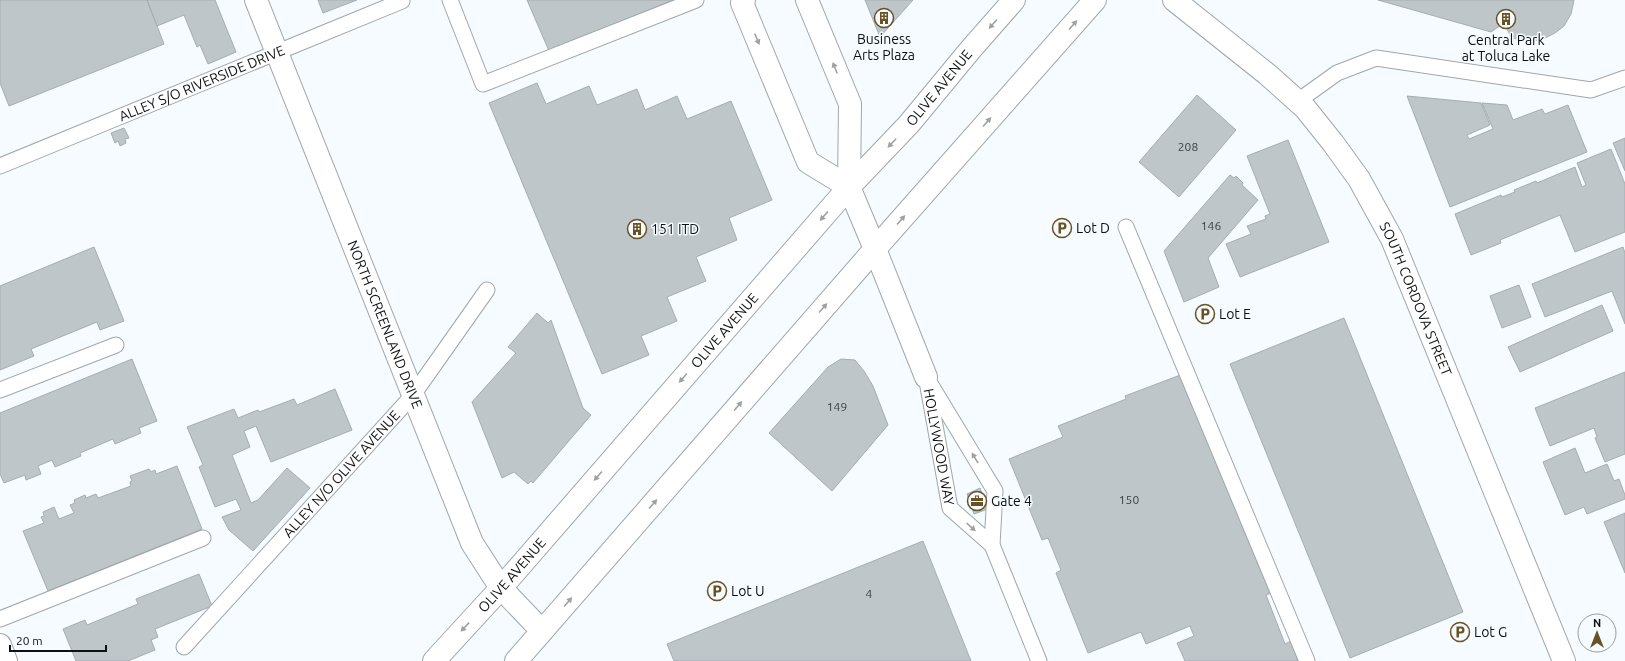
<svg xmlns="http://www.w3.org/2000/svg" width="1625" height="661" font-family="Ubuntu,sans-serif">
<rect width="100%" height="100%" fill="#f5fbff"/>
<path fill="#bec6ca" stroke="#a6adb2" d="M0 0H147L164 44 9 106 0 83Z
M147 0H215L236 52 208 64 200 45 197 47 184 15 157 26Z
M318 0H357L323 13Z
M527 0H673L549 51Z
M865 0H913L880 37Z
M1378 0H1574L1571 14 1564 26 1555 33 1543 39 1532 41H1522L1511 37 1504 23 1491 32Z
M537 83 546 104 589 86 597 105 637 89 645 110 677 96 687 119 731 101 772 200 729 218 737 240 696 257 706 281 667 297 677 321 641 336 649 355 602 374 489 103Z
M1197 95 1236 130 1179 197 1139 162Z
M1407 96 1481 103 1490 125 1467 135 1469 139 1493 129 1482 103 1507 105 1513 120 1542 109 1545 114 1568 105 1587 152 1450 207Z
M124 128 129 138 125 139 126 143 120 146 118 141 115 143 111 133Z
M1625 138V171L1613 143Z
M1288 140 1329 242 1240 277 1226 244 1251 234 1247 226 1266 219 1265 216 1270 214 1247 156Z
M1611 149 1625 184V232L1575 252 1560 215 1500 240 1501 243 1471 255 1455 214 1501 195 1502 197 1515 192 1514 190 1536 181 1537 183 1575 167 1582 187 1586 185 1577 163Z
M1230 175 1234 178 1236 176 1243 183 1242 185 1258 200 1208 258 1219 287 1184 302 1164 251Z
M94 247 124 321 100 330 97 322 31 349 34 356 0 370V286Z
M1623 247 1625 253V324L1612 291 1545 317 1532 284Z
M1519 285 1531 317 1502 328 1490 296Z
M1602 305 1613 331 1520 372 1508 347Z
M537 313 548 323 551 320 583 408 591 415 533 483 531 481 528 484 514 472 502 478 472 402 516 353 508 347Z
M1344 318 1463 612 1350 658 1230 364Z
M132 359 157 421 139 428 141 433 115 444 113 439 80 453 81 456 55 467 52 460 38 466 41 474 26 480 25 475 4 483 0 474V413Z
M841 359 855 360 864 371 873 386 888 425 832 491 769 433 828 367Z
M1625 372V454L1605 462 1595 438 1597 437 1594 428 1550 446 1535 408Z
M1183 374 1271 593 1266 595 1285 644 1291 641 1298 661H1185L1177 643 1194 636 1190 626 1146 644 1141 632 1088 653 1056 573 1061 570 1048 538 1042 540 1009 459 1063 437 1058 426 1126 399 1125 396Z
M335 389 352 430 271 462 256 426 244 431 250 447 232 455 251 503 258 500 287 468 310 488 253 551 229 530 222 517 241 510 236 499 215 507 199 467 203 465 187 427 234 409 238 418 258 410 259 412 294 399 297 405Z
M1575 448 1585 473 1607 464 1614 481 1619 479 1625 495V499L1587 514 1584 507 1565 515 1543 462Z
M177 466 202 529 48 591 23 531 44 523 41 517 44 516 43 512 54 507 59 519 74 513 70 505 75 503 74 500 85 495 86 498 96 494 98 498 131 486 130 482 132 481 130 476 149 469 151 472 155 470 156 474Z
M980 488 988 509 974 514 967 494Z
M1625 513V573L1604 522Z
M923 541 971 661H674L667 644Z
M199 574 212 606 155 629 158 637 151 640 155 650 128 661H76L63 629 85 620 87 625 138 604 136 599Z"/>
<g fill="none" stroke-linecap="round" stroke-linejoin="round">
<g stroke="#a0a7ab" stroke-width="17">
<g id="lane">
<path d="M450 0 483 84 696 0"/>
<path d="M1298 101 1337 73 1376 58 1591 90 1625 78"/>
<path id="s1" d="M0 166 402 1"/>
<path d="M1126 227 1307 661"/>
<path d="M926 377 995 491 992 545 1039 661"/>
<path id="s2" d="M928 387 950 508 992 545"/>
<path d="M0 390 116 345"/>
<path d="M0 619 203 538"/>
<path id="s3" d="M184 647 413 395 487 290"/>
</g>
</g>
<g stroke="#a0a7ab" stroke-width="24">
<g id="street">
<path id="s4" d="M256 0 472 543 501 588 542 631"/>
<path id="s5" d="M1174 0 1267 74 1305 108 1333 143 1359 179 1392 239 1564 661"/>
<path d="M875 249 926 377"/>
<path d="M0 645 6 661"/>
</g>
</g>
<g stroke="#a0a7ab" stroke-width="24">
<g id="secondary">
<path id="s6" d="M849 187 909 124 971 49 1014 0"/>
<path d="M875 249 1095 0"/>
</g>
</g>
<g stroke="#a0a7ab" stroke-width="24">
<g id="primary">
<path d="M744 0 742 3 808 162 849 187"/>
<path id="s7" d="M434 661 501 588 849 187"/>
<path d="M516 661 875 249 849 187 850 104 807 0"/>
</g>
</g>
<use href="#lane" stroke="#fff" stroke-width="15"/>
<use href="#street" stroke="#fff" stroke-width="22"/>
<use href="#secondary" stroke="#fff" stroke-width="22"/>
<use href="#primary" stroke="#fff" stroke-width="22"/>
</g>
<defs><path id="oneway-solid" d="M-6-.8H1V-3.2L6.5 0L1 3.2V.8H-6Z"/></defs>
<g fill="#9fa0a0">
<use href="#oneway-solid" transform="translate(993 24) rotate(131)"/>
<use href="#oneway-solid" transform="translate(1073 25) rotate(-49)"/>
<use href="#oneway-solid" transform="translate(757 39) rotate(67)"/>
<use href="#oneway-solid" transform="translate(835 68) rotate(-112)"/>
<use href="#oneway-solid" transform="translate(987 122) rotate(-49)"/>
<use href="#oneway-solid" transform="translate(892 143) rotate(134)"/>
<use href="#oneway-solid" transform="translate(824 216) rotate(131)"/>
<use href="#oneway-solid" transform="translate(901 220) rotate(-49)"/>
<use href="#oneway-solid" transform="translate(823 308) rotate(-49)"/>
<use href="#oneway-solid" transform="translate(683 378) rotate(131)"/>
<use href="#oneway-solid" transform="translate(738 406) rotate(-49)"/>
<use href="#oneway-solid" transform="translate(975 458) rotate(-121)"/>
<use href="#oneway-solid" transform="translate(598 476) rotate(131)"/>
<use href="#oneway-solid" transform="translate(653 504) rotate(-49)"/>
<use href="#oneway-solid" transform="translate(971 527) rotate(42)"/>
<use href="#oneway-solid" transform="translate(568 602) rotate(-49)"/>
<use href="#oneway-solid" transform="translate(465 627) rotate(133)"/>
</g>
<defs>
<g id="building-ring" transform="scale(1)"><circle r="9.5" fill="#f5fbff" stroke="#695122" stroke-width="1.5"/><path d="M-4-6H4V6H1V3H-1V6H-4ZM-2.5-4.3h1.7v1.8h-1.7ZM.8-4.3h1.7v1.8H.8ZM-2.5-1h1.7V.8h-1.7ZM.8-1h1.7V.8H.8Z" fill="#695122"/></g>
<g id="parking-ring" transform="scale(1)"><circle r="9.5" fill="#f5fbff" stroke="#695122" stroke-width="1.5"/><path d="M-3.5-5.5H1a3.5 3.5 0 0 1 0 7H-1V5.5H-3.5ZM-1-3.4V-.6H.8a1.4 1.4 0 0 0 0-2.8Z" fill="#695122"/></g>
<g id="office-ring" transform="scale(1)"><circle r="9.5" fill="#f5fbff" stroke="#695122" stroke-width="1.5"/><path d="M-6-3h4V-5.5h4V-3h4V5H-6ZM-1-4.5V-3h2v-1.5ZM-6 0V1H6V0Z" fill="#695122"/></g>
</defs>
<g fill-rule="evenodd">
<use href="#building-ring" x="884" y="18"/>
<use href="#building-ring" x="1506" y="19"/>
<use href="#parking-ring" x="1062" y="228"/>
<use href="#building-ring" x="637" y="229"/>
<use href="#parking-ring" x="1205" y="314"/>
<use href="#office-ring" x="977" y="501"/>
<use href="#parking-ring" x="717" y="591"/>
<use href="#parking-ring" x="1460" y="632"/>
</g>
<g text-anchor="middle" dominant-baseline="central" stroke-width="3" stroke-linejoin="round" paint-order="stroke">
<g font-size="12" fill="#3a3e40">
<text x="1188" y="146">208</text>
<text x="1211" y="225">146</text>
<text x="837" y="406">149</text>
<text x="1129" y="499">150</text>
<text x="869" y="593">4</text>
</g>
<g font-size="14" fill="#0e1112" stroke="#f5fbff" text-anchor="start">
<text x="884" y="39" text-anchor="middle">Business<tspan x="884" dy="16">Arts Plaza</tspan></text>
<text x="1506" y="40" text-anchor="middle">Central Park<tspan x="1506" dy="16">at Toluca Lake</tspan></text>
<text x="1076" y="228">Lot D</text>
<text x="651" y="229">151 ITD</text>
<text x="1219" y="314">Lot E</text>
<text x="991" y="501">Gate 4</text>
<text x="731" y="591">Lot U</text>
<text x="1474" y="632">Lot G</text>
</g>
<g font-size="14" fill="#0e1112" stroke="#f5fbff">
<text stroke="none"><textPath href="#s1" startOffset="218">ALLEY S/O RIVERSIDE DRIVE</textPath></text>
<text stroke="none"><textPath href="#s6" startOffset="134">OLIVE AVENUE</textPath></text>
<text stroke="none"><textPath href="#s5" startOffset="392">SOUTH CORDOVA STREET</textPath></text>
<text stroke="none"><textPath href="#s4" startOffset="349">NORTH SCREENLAND DRIVE</textPath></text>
<text stroke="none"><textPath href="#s7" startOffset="440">OLIVE AVENUE</textPath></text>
<text stroke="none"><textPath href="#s2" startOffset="61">HOLLYWOOD WAY</textPath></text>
<text stroke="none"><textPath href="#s3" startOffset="234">ALLEY N/O OLIVE AVENUE</textPath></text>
<text stroke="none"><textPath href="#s7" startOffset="116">OLIVE AVENUE</textPath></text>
</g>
</g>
<g transform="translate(1597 633)"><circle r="19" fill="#f5fbff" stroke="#999da0"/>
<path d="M0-3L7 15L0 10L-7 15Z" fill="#695122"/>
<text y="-6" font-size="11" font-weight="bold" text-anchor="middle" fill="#0e1112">N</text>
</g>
<path d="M10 645v6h96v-6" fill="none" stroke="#0e1112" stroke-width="2"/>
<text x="16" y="645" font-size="12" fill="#0e1112" stroke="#f5fbff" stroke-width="3" paint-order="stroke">20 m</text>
</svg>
